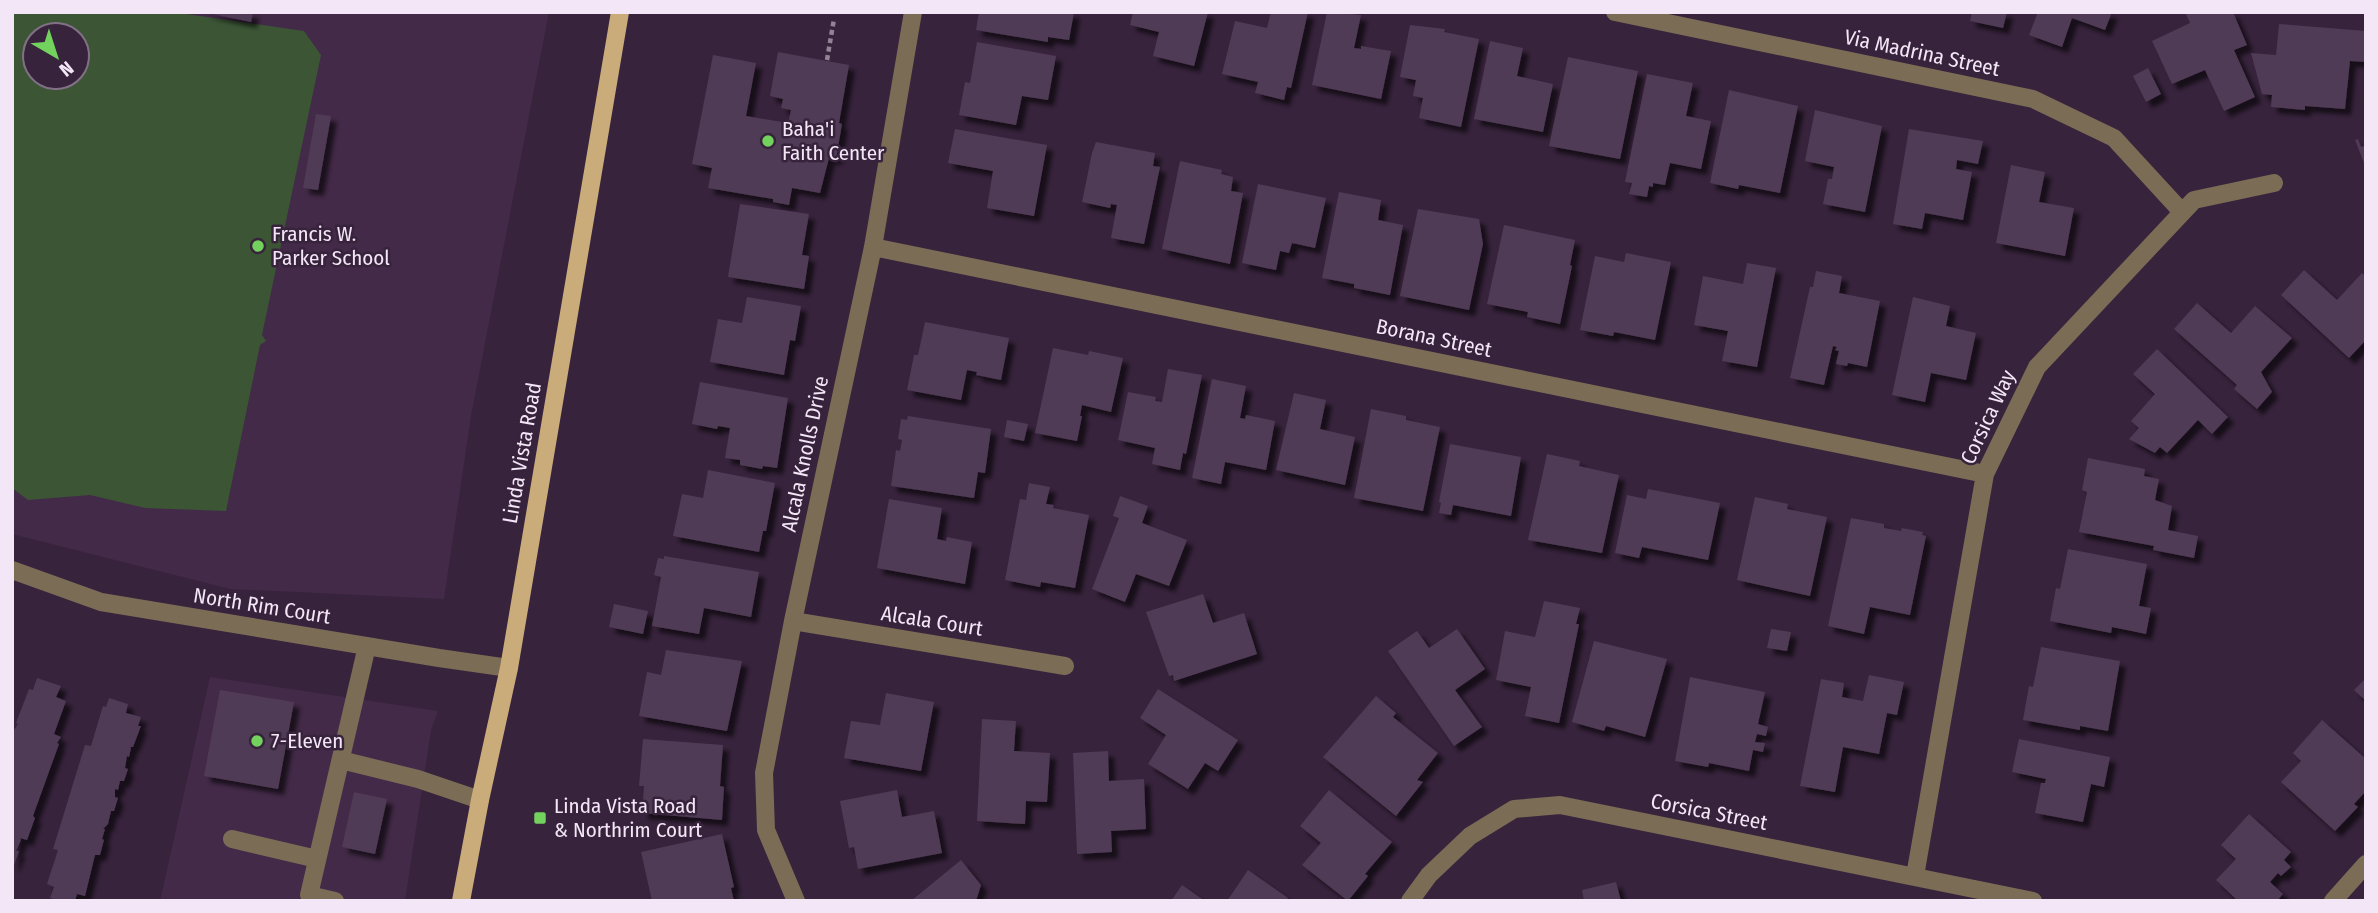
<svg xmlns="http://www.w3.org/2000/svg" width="2378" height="913" font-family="'Fira Sans Condensed',sans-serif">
<defs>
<filter id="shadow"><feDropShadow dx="6" dy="6" stdDeviation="2" flood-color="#0009"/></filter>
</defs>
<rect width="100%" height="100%" fill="#37233c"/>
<path fill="#432a48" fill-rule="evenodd" d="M12 12H549L471 416 444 599 230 589 12 534ZM35 35H77V77H35Z
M210 677 438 711 431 730 405 901H160Z"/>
<path fill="#3b5535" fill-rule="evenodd" d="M12 12H172L304 31 321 55 262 335 266 341 260 345 226 511 145 508 90 495 28 500 12 488ZM35 35H77V77H35Z"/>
<path fill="#503a54" filter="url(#shadow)" d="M203 12H253L251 22Z
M979 12H1074L1069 40 1048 37V42L976 30Z
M1133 12H1208L1194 66 1153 56 1159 32 1130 25Z
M1271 12H1308L1291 88 1287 87 1284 100 1255 93 1258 82 1222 74 1235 21 1267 28Z
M1327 12 1361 15 1354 48 1361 49V46L1391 51 1381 99 1312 85Z
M1972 12H2007L2003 28 1970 21Z
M2038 12H2112L2105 30 2072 18 2062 47 2029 35Z
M2185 12H2233L2247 45 2234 50 2255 97 2224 111 2205 70 2172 84 2152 41 2190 23Z
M2279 24 2366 31V62L2350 61 2345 109 2305 106V110L2271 107 2272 95 2262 94 2251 53 2276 55Z
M1410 25 1445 29 1444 32 1479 39 1461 127 1419 118 1423 98 1413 96 1416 80 1400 77Z
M1490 41 1523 48 1517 76 1553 84 1543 132 1474 119Z
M977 42 1056 56 1048 100 1022 96 1016 125 959 115 965 82 970 83Z
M778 52 849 65 839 123 842 124 836 159 829 158 820 193 792 188 789 205 773 202V199L708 188 712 168 692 164 713 55 756 63 746 116 788 123 791 110 781 108 783 99 770 96Z
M1568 57 1638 71 1620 159 1549 146Z
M2148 68 2161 94 2146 102 2133 76Z
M1647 74 1693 83 1686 116 1711 121 1701 169 1670 163 1665 185 1653 183V187L1649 186 1647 197 1629 194 1632 183 1625 182Z
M1729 90 1798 106 1780 193 1739 185 1738 189 1710 183Z
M1815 110 1882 126 1865 212 1823 204 1828 179H1832L1834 167 1805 161Z
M316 114 331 116 318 190 303 188Z
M955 129 1047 145 1034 216 987 208 993 171 948 163Z
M1909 129 1983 141 1978 164 1957 160 1956 169 1972 172 1963 220 1925 213 1922 229 1893 224Z
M2358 139 2361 147 2366 145V168L2355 140Z
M1096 142 1155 153 1153 166 1160 167 1144 244 1111 238 1117 205 1111 204 1110 208 1082 202 1092 153Z
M1180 161 1222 170 1221 174 1233 177 1231 191 1243 193 1230 264 1162 249Z
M2011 165 2045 172 2039 202 2074 208 2065 256 1996 243Z
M1258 184 1326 198 1315 248 1292 243 1289 253 1280 251 1276 270 1242 263Z
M1339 192 1381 200 1378 220 1403 225 1390 295 1354 288V284L1322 278Z
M740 204 809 214 802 255 809 256 804 289 728 277Z
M1418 209 1479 219 1483 244 1469 310 1400 296Z
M1504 225 1575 240 1570 265 1572 266 1560 324 1527 317 1528 312 1487 304Z
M1626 253 1671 262 1655 340 1614 332 1613 336 1580 330 1595 256 1624 262Z
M1747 263 1776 268 1757 367 1722 361 1728 331 1694 325 1703 276 1743 284Z
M2304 270 2337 300 2362 273 2366 277V340L2349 358 2281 295Z
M1816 271 1842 276 1839 293 1880 301 1867 367 1848 363 1847 366 1836 364 1839 351 1835 350 1837 347 1833 346 1824 385 1790 378 1810 287H1813Z
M747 297 801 306 795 341 790 340 784 375 710 362 718 319 742 323Z
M1913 297 1950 306 1946 326 1976 333 1966 380 1931 373 1925 402 1892 395Z
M2197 303 2231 333 2255 306 2292 338 2261 372 2272 392 2257 409 2234 389 2237 385 2174 329Z
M925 322 1009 338 1001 380 976 375 977 372 967 370 961 400 907 390 914 355H918Z
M1053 348 1088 355 1089 351 1123 358 1111 412 1082 405 1080 416H1082L1077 441 1035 433Z
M2157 349 2228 417 2212 434 2198 420 2167 453 2160 447 2155 453 2129 439 2139 428 2131 421 2155 394 2133 374Z
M1168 369 1202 375 1186 454 1183 453 1180 470 1152 464 1155 448 1118 440 1128 392 1156 397 1155 401 1162 402Z
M1212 379 1246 386 1240 418 1245 419 1246 415 1275 421 1266 470 1225 462 1221 484 1192 478Z
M700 382 788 398 777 468 763 466 762 469 740 465V460L725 458 730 428 718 426 717 429 692 424Z
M1294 393 1326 400 1320 429 1355 437 1345 485 1276 470Z
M1371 409 1406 416V420L1440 427 1423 511 1354 498Z
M908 416 991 429 985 473 978 472 974 498 891 486 896 450 900 451 902 440 898 439 901 419 907 420Z
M1007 420 1028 424 1024 441 1004 437Z
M1450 444 1521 457 1511 516 1453 505 1451 515 1439 513 1441 503 1439 502Z
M1547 454 1580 461 1579 466 1619 475 1602 553 1528 540Z
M2088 458 2145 469 2144 476 2159 479 2155 500 2172 506 2168 530 2198 536 2194 558 2153 550 2154 546 2079 532 2087 492 2082 490Z
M708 470 775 483 766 531H763L759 552 673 536 682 494 703 498Z
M1029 483 1050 487 1046 504 1054 505 1053 508 1089 515 1075 588 1041 582 1040 587 1005 580 1020 499 1026 500Z
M1648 489 1720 503 1708 560 1642 547 1639 558 1615 553 1627 495 1646 499Z
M1120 496 1148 506 1142 523 1187 540 1169 586 1136 574 1125 602 1092 589 1119 518 1113 516Z
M1755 497 1788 504 1787 509 1827 517 1810 596 1737 580Z
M889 499 942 508 937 539 946 541 947 537 972 542 965 584 877 568Z
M1851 518 1884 524V528L1901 531 1902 528 1923 532 1922 535 1926 536 1910 615 1870 607 1864 634 1828 626Z
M2068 549 2147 564 2139 606 2151 608 2146 634 2112 627 2111 633 2050 621 2056 588 2060 589Z
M664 556 759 572 751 617 704 608 699 634 652 626 661 577 654 575 658 558 664 559Z
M1203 594 1213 623 1244 613 1257 654 1174 681 1173 675 1169 676 1146 612Z
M1544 601 1580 608 1576 624H1579L1559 723 1525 716 1531 687 1496 680 1505 631 1535 637Z
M614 604 648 611 643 634 609 627Z
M1457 629 1485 669 1455 690 1482 727 1454 746 1388 651 1417 631 1429 648Z
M1771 629 1791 632 1787 651 1767 648Z
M1594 641 1667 659 1645 737 1606 726 1604 731 1572 722Z
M2041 647 2120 661 2108 731 2080 726V730L2023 720 2029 686 2033 687Z
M666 650 742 661 727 731 639 716 647 672 661 675Z
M1869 675 1904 682 1897 715 1887 713 1879 754 1843 747 1835 792 1800 786 1821 679 1844 683 1842 697 1863 701Z
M1690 677 1765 692 1758 724 1768 727 1766 736 1757 734 1755 742 1765 743 1763 752 1753 750 1749 771 1709 763 1708 767 1675 761Z
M37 678 61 686 56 697 66 701 54 734 61 737 57 743 59 744 33 816 35 818 27 840 20 838 21 840 16 851H19L13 868 12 733 18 724 16 723 29 689 33 690Z
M2366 678V701L2354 690Z
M1158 689 1238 740 1218 771 1205 763 1188 789 1148 764 1166 735 1140 718Z
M220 690 294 702 278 789 204 776Z
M886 693 934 702 921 771 844 758 851 721 880 725Z
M1376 696 1396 713 1393 717 1438 753 1417 780 1423 782 1396 816 1323 757Z
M109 698 128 704 126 713 141 717 138 726H141L133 747H130L131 748 129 757 127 756 125 768 128 769 124 781H120L118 790 115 789V797L118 798 114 811H111L108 824 103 829H105L102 839 104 840 100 855H95L85 896 77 894 75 901H60L50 898 54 887 47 884 58 850 53 849 85 745 91 746 103 706 106 707Z
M982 719 1016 721 1014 751 1050 753 1047 802 1026 801 1025 824 977 821Z
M2322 720 2366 759V791L2354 804 2358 807 2335 831 2281 782 2301 761 2293 753Z
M643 739 723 745 720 786 724 787 722 820 642 813 644 786H639Z
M2019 739 2110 757 2104 787 2091 784 2083 822 2035 813 2041 783H2045L2046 779 2012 772Z
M1108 751 1109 781 1144 779 1146 829 1111 831 1112 852 1077 854 1073 753Z
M897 790 902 817 934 811 942 853 858 869 854 847 849 848 840 801Z
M1329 790 1392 842 1365 874 1368 876 1348 901 1302 865 1321 843 1300 826Z
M354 792 387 799 375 854 342 847Z
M2249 814 2291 852 2284 860 2291 867 2281 876 2278 873 2270 882 2283 894 2277 901H2238L2216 880 2236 859 2221 845Z
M722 834 734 887 731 888 734 901H652L641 852Z
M961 860 981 885 976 901H911Z
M1248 870 1288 898 1286 901H1227Z
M1616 882 1621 901H1584L1582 890Z
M1182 885 1205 901H1171Z"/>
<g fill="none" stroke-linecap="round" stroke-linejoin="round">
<path stroke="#938397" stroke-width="4.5" stroke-dasharray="5 3.5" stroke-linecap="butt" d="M827 60 834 19"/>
<path stroke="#7b6c55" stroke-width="18" d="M1615 12 2033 99 2114 138 2182 212
M873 247 1985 474
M12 570 101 602 439 658 509 668
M793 621 1065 666
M341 760 418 779 480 800
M232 839 317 859
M1915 876 1985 474 2037 367 2194 200 2274 183
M335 901 309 895 367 646
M796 901 766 830 764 773 793 621 873 247 913 12
M1410 901 1429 875 1470 836 1514 809 1560 805 2033 901
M2333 901 2366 864"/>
<path stroke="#caac7b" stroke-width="18" d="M461 901 480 800 509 668 620 12"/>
</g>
<g fill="#73d25d" stroke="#37233c" stroke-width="2.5">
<circle cx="768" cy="141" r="7"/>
<circle cx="258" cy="246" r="7"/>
<circle cx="257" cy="741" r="7"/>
<rect x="533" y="811" width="14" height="14" rx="3.5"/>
</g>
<g text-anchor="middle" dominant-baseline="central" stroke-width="5" stroke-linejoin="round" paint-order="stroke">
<g font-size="21" fill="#f3e6f6" stroke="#37233c">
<text transform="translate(1922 53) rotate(12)">Via Madrina Street</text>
<text transform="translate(1434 338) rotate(12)">Borana Street</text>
<text transform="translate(1988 417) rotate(-65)">Corsica Way</text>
<text transform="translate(522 453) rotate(-80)">Linda Vista Road</text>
<text transform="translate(805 454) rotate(-78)">Alcala Knolls Drive</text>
<text transform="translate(262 606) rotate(9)">North Rim Court</text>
<text transform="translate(932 621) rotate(9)">Alcala Court</text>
<text transform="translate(1709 812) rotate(11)">Corsica Street</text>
</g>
<g font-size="21" fill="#f3e6f6" stroke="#37233c" text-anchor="start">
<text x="782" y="129">Baha'i<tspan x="782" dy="24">Faith Center</tspan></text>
<text x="272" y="234">Francis W.<tspan x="272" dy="24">Parker School</tspan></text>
<text x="271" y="741">7-Eleven</text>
<text x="554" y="806">Linda Vista Road<tspan x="554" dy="24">&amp; Northrim Court</tspan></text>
</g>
</g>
<rect width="2378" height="913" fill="none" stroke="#f3e6f6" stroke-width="28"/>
<g transform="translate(56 56) rotate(141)"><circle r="33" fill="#37233c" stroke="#827186" stroke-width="2"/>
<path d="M0-5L12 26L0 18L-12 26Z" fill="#73d25d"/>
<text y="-10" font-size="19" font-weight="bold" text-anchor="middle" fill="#f3e6f6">N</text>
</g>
</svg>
